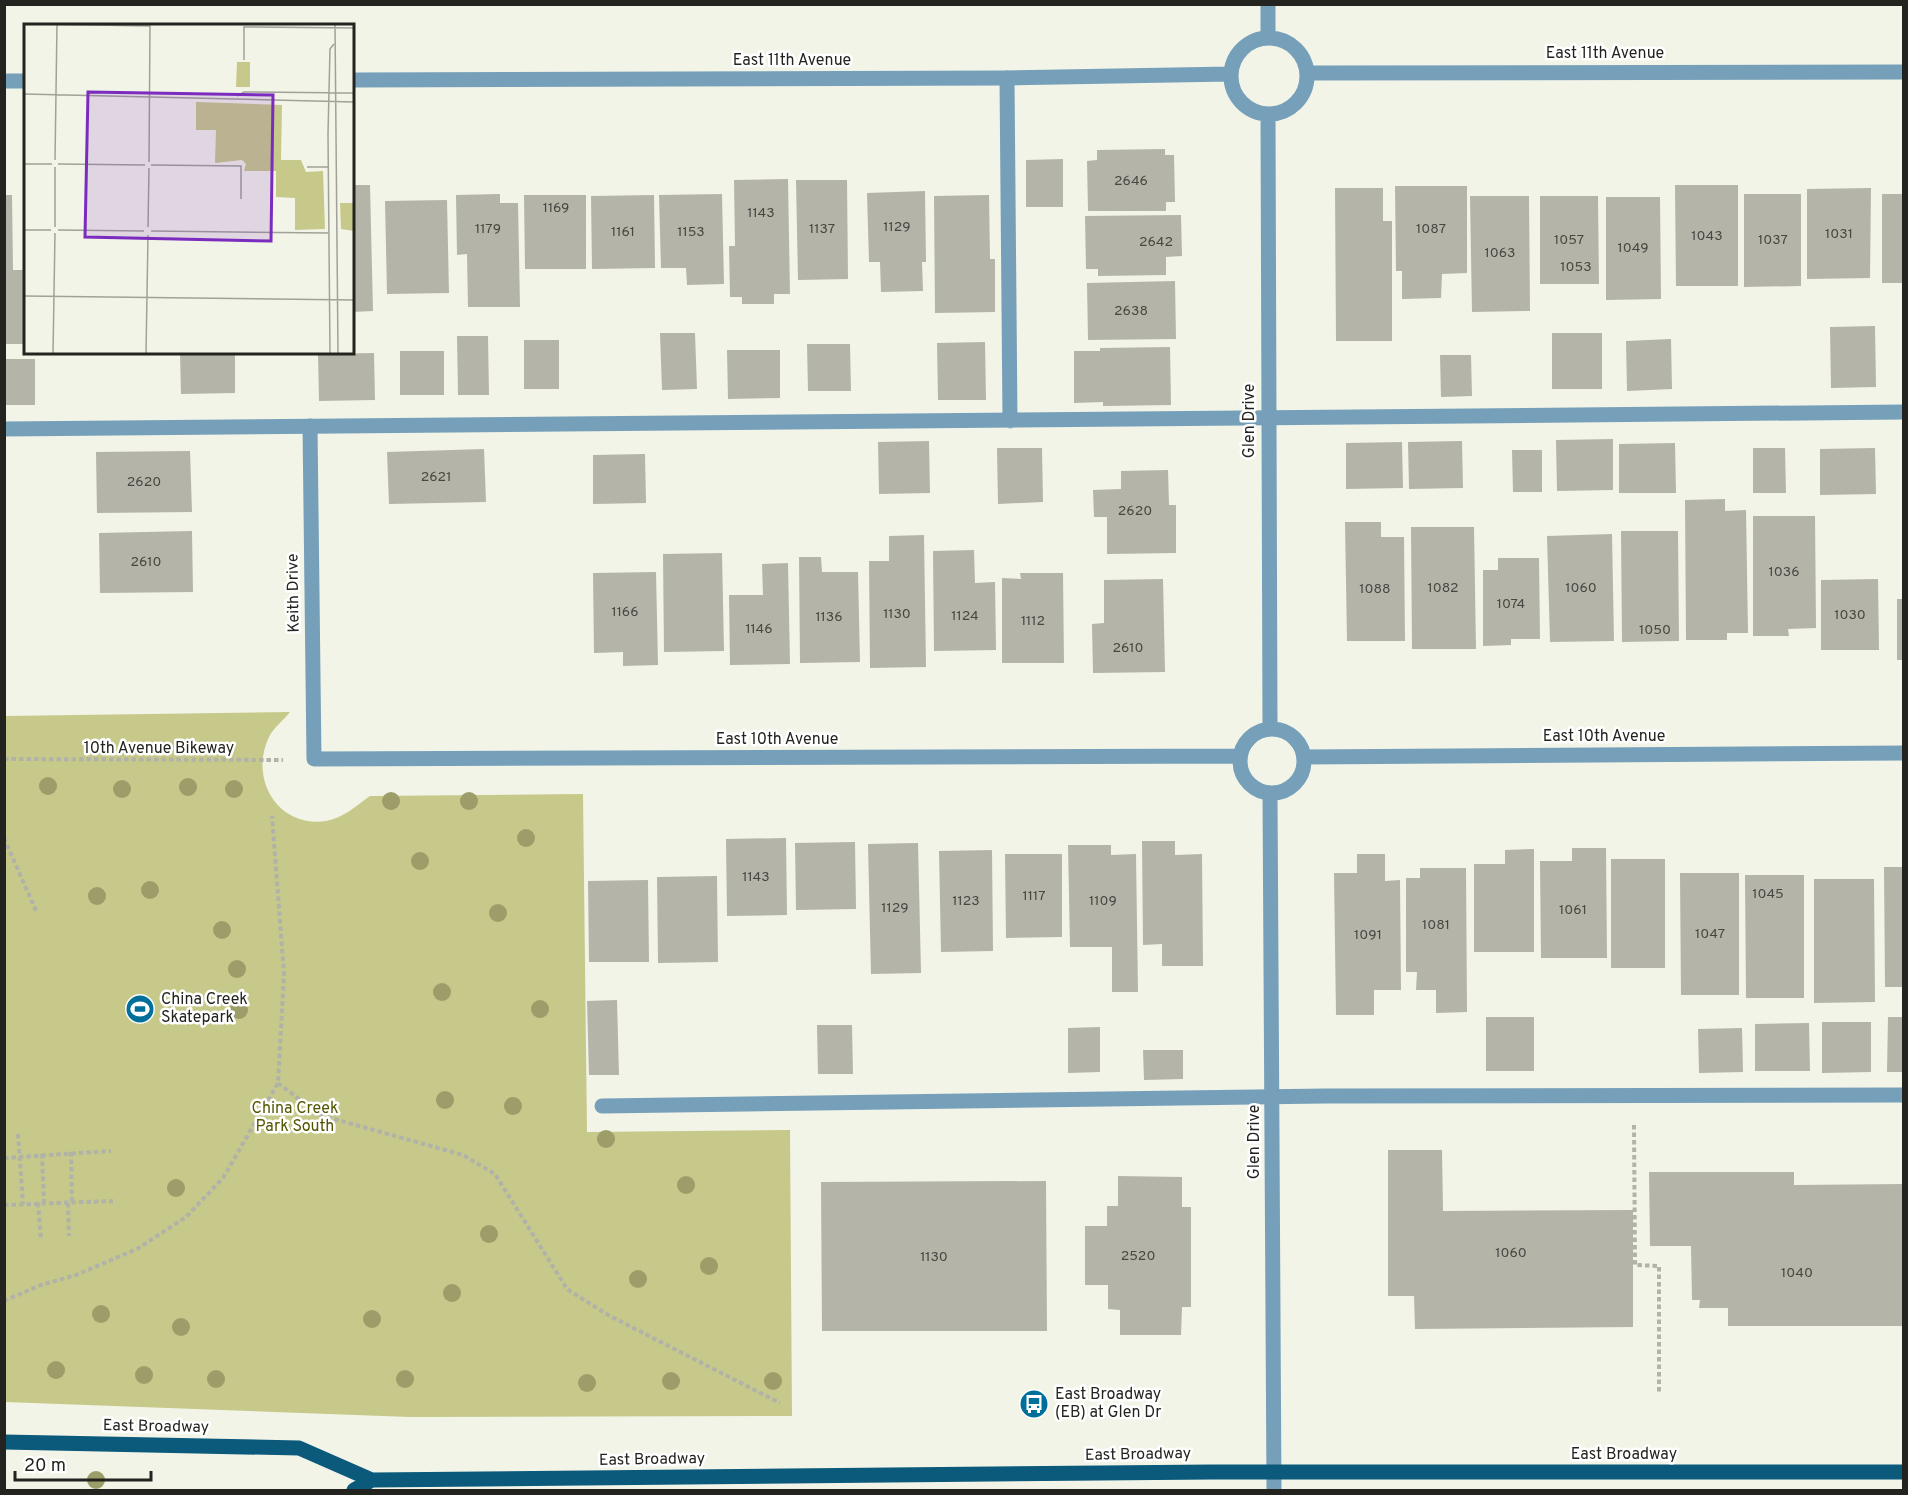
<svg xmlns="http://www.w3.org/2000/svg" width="1908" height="1495" font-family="Overpass,sans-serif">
<rect width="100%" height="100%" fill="#f3f4e8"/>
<path fill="#c6c98a" d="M290 712C284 720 273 728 269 737 249 778 277 828 326 821 343 818 356 806 370 796L583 794 587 1132 790 1130 792 1416 410 1417 5 1402V716Z"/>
<path fill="#b4b4a9" d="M1165 149V155H1174L1175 202H1166V211H1088L1087 161 1097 160V150Z
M1063 159V207H1026V160Z
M788 179 790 294H774V304H742V297H730L729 246H735L734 180Z
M796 180H847L848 279 798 280Z
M352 185H370L373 311 352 312Z
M1675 185H1738V286H1676Z
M1395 186H1467V273L1442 274 1441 298 1402 299V271H1396Z
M1335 188H1383V221H1392V341H1336Z
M1871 188 1870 278 1807 279V189Z
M925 191 926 262H922L923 291 881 292 880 262H869L867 193Z
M500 194V203H518L520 307H468L467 254 457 255 456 195Z
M722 194 724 284 687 285 686 268H661L659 195Z
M1744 194H1801V286L1744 287Z
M1882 194H1904V283H1882Z
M4 195H12L13 270H26V344H4Z
M524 195H586V269H525Z
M654 195 655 268 592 269 591 196Z
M989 195 990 259H995V312L935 313 934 196Z
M1470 196H1529L1530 311 1472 312Z
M1540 196H1598L1599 284H1540Z
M1606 197H1660L1661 299 1606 300Z
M447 200 449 293 387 294 385 201Z
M1181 215 1182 256 1166 257V275L1098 276V269H1086L1085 216Z
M1175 281 1176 339 1088 340 1087 283Z
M1875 326 1876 387 1831 388 1830 327Z
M660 333H695L697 389 662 390Z
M1552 333H1602V389H1552Z
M457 336H488L489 395H458Z
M1671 339 1672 389 1627 391 1626 341Z
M524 340H559V389H524Z
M985 342 986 400H938L937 343Z
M807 344H850L851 391H808Z
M1170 347 1171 405 1103 406V402L1074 403V351H1100V348Z
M727 350H780V398L728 399Z
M400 351H444V395H400Z
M180 352H235V393L181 394Z
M374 353 375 400 319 401 318 354Z
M1440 355H1471L1472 396 1441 397Z
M4 359H35V405H4Z
M1613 439V490L1557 491 1556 440Z
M929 441 930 493 879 494 878 442Z
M1462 441 1463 488 1409 489 1408 442Z
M1402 442 1403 488 1346 489V443Z
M1675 443 1676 493H1619V444Z
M997 448H1042L1043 502 998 504Z
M1753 448H1785L1786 493H1753Z
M1875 448 1876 494 1820 495V449Z
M484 449 486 502 389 504 387 452Z
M1512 450H1542V492H1513Z
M190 451 192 512 97 513 96 452Z
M645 454 646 503 593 504V455Z
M1168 470 1169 505H1176V553L1107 554V517H1094L1093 490 1121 489V471Z
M1725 499V511L1746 510 1748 633H1727V640H1686L1685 500Z
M1753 516H1815L1816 628 1788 629 1789 636H1753Z
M1345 522H1381V537H1404L1405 641H1347Z
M1411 527H1474L1476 649H1412Z
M192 531 193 592 100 593 99 533Z
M1621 531H1678L1679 641 1622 642Z
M1612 534 1614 641 1550 642 1547 536Z
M924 535 926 667 870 668 869 561H889V536Z
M974 550 975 583 995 582 996 650 934 651 933 551Z
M722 553 724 651 664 652 663 554Z
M799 557H821L822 572H858L860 662 800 663Z
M1498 558H1539L1540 639H1511V645L1483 646V570H1498Z
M788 563 790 664 730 665 729 595H763L762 564Z
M656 572 658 665 623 666V652L594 653 593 573Z
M1020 573H1063L1064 663H1002V578L1021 579Z
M1163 579 1165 672 1093 673 1092 624 1104 623V580Z
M1878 579 1879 650H1821V580Z
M1897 599H1904V660H1897Z
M786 838 787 915 727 916 726 839Z
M1142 841H1175V855L1202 854 1203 966H1162V944L1143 945Z
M855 842 856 909 796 910 795 843Z
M918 843 921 973 871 974 868 844Z
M1068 845H1111V855L1136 854 1138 992H1112V947H1070Z
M1572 848H1606L1607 958H1541L1540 861H1572Z
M1534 849V952H1474V864H1505V850Z
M992 850 993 951 941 952 939 851Z
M1005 854H1062V937L1006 938Z
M1357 854H1385V881L1400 880 1401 990H1374V1015H1336L1334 873H1357Z
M1611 859H1665V968H1611Z
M1884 867H1904V987H1885Z
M1420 868H1466L1467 1012 1436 1013V990H1416L1417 972H1406V878H1420Z
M1680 873H1739V995H1681Z
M1745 875H1804V998H1746Z
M717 876 718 962 658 963 657 877Z
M1814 879H1874L1875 1002 1814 1003Z
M648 880 649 962H589L588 881Z
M617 1000 619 1075H589L587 1001Z
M1486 1017H1534V1071H1486Z
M1888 1017H1904V1072H1887Z
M1822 1022H1871V1072L1822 1073Z
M1809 1023 1810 1071H1755V1024Z
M817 1025H852L853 1074H818Z
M1100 1027V1072L1068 1073V1028Z
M1742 1028 1743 1072 1699 1073 1698 1029Z
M1143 1050H1183V1079L1144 1080Z
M1388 1150H1442L1443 1211 1633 1210V1327L1415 1329 1414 1296H1388Z
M1649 1172H1794V1185L1904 1184V1326H1728V1308H1699L1700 1300H1692L1691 1246H1650Z
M1118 1176 1182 1177V1207H1191V1307H1182L1181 1335H1120V1310L1108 1309V1285H1085V1226H1107V1206H1118Z
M1046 1181 1047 1331H822L821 1182Z"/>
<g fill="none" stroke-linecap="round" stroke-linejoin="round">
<path stroke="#b1b2a8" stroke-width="4" stroke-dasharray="4.5 3" stroke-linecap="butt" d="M4 759 283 760
M4 838 37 913
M278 1083 320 1115 463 1155 495 1174 567 1289 608 1315 780 1403
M1634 1125 1635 1265 1659 1266V1392
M18 1134 23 1204
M71 1152 72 1203
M42 1154 44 1203
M4 1158 111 1151
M38 1203 41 1240
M68 1203 69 1236
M4 1205 113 1201
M4 1301 41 1285 76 1275 137 1249 186 1217 223 1178 278 1083 284 974 272 816"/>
<path stroke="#76a0b9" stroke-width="15" d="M1007 78 1010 421
M4 429 1904 412
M602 1106 1326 1096 1904 1095"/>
<path stroke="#76a0b9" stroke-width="15" d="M1268 4V38
M1231 76a38 38 0 1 1 76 0a38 38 0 1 1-76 0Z
M1307 73 1904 72
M352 80 1007 78 1231 74
M4 81H26
M1268 114 1270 729
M310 426 314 759 1240 756
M1240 761a32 32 0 1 1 64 0a32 32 0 1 1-64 0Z
M1304 757 1904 753
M1270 793 1274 1490"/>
<path stroke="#0b597b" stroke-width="15" d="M4 1442 299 1448 372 1480 1212 1472H1904
M354 1490 372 1480"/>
</g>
<g fill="#9c9d68">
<circle cx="48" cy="786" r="9"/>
<circle cx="188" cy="787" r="9"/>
<circle cx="122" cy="789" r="9"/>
<circle cx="234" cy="789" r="9"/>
<circle cx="391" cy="801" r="9"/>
<circle cx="469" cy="801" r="9"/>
<circle cx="526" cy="838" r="9"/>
<circle cx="420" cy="861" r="9"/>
<circle cx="150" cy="890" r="9"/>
<circle cx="97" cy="896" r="9"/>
<circle cx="498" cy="913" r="9"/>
<circle cx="222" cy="930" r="9"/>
<circle cx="237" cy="969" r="9"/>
<circle cx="442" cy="992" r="9"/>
<circle cx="540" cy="1009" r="9"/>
<circle cx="239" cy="1010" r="9"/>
<circle cx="445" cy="1100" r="9"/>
<circle cx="513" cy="1106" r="9"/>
<circle cx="606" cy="1139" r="9"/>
<circle cx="686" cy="1185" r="9"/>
<circle cx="176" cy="1188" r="9"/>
<circle cx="489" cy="1234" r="9"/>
<circle cx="709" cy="1266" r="9"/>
<circle cx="638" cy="1279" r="9"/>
<circle cx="452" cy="1293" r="9"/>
<circle cx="101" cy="1314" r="9"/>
<circle cx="372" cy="1319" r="9"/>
<circle cx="181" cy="1327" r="9"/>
<circle cx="56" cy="1370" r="9"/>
<circle cx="144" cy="1375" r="9"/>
<circle cx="216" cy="1379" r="9"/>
<circle cx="405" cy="1379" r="9"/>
<circle cx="671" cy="1381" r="9"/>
<circle cx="773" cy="1381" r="9"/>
<circle cx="587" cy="1383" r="9"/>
<circle cx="96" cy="1480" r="9"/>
</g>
<defs>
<g id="stadium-disc" transform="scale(1.5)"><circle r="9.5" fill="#00709b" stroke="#fff"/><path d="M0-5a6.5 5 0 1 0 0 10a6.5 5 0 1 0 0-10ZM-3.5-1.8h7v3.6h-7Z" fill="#fff"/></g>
<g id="bus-disc" transform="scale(1.5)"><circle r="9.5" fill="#00709b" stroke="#fff"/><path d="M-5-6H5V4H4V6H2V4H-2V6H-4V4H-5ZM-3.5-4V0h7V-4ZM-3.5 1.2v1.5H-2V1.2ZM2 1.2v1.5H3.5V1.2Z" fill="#fff"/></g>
</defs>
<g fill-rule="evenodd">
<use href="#stadium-disc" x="140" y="1009"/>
<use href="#bus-disc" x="1034" y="1404"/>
</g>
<g text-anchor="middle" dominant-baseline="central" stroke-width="5" stroke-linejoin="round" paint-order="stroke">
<g font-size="14" fill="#474842">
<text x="1131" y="181">2646</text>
<text x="556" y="208">1169</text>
<text x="761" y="213">1143</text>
<text x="897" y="227">1129</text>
<text x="488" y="229">1179</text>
<text x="822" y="229">1137</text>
<text x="1431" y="229">1087</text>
<text x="623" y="232">1161</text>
<text x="691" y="232">1153</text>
<text x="1839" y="234">1031</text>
<text x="1707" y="236">1043</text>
<text x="1569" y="240">1057</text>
<text x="1773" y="240">1037</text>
<text x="1156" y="242">2642</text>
<text x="1633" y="248">1049</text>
<text x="1500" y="253">1063</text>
<text x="1576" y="267">1053</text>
<text x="1131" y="311">2638</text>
<text x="436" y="477">2621</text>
<text x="144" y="482">2620</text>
<text x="1135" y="511">2620</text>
<text x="146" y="562">2610</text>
<text x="1784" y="572">1036</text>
<text x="1443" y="588">1082</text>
<text x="1581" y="588">1060</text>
<text x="1375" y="589">1088</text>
<text x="1511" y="604">1074</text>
<text x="625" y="612">1166</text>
<text x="897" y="614">1130</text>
<text x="1850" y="615">1030</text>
<text x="965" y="616">1124</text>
<text x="829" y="617">1136</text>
<text x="1033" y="621">1112</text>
<text x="759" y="629">1146</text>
<text x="1655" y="630">1050</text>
<text x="1128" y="648">2610</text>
<text x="756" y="877">1143</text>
<text x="1768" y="894">1045</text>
<text x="1034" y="896">1117</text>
<text x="966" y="901">1123</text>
<text x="1103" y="901">1109</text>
<text x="895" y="908">1129</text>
<text x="1573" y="910">1061</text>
<text x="1436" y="925">1081</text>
<text x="1710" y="934">1047</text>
<text x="1368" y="935">1091</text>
<text x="1511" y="1253">1060</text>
<text x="1138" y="1256">2520</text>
<text x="934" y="1257">1130</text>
<text x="1797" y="1273">1040</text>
</g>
<g font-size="16" fill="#23241f" stroke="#fff">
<text x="1605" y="54">East 11th Avenue</text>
<text x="792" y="61">East 11th Avenue</text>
<text transform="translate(1250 421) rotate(-90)">Glen Drive</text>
<text transform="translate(294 593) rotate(-91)">Keith Drive</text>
<text x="1604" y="737">East 10th Avenue</text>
<text x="777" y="740">East 10th Avenue</text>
<text x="159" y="749">10th Avenue Bikeway</text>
<text transform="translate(1255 1142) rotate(-90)">Glen Drive</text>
<text transform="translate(156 1427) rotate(1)">East Broadway</text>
<text transform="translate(1138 1455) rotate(-1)">East Broadway</text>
<text x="1624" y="1455">East Broadway</text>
<text transform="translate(652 1460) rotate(-1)">East Broadway</text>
</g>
<g font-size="16" fill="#23241f" stroke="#fff" text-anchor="start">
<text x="161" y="1000">China Creek<tspan x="161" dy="18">Skatepark</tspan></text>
<text x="1055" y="1395">East Broadway<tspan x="1055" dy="18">(EB) at Glen Dr</tspan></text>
</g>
<g font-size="16" fill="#545500" stroke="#fff">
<text x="295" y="1109">China Creek<tspan x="295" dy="18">Park South</tspan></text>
</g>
</g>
<g transform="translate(24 24)">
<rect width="330" height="330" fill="#f3f4e8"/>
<path d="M213 38H226V63H212ZM172 78 258 81 257 136H277L282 148 299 147 301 205 271 206V174L252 173V147H220L222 140 218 136 191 139 192 106H172ZM316 179H330V207L317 205Z" fill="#c6c98a"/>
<path fill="none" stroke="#a0a198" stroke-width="1.5" d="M13 0 126 2M311 0 314 330M220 3 330 4M220 36V2M0 70 330 78M213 72 220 68 330 69M31 136 33 0M125 138 126 0M0 140H28M34 140 121 141M127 141 217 142V175M283 143H304M31 203V143M124 203 125 144M0 206H27M34 206 120 207M127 207 304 209M0 272 330 276M29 330 31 209M122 330 124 211M306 330 304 110 306 25 310 20"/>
<path fill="#7b2cbf" fill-opacity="0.15" stroke="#7b2cbf" stroke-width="3" d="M64 68 249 71 247 217 61 213Z"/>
<rect width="330" height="330" fill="none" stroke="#23241f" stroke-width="3"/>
</g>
<rect width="1908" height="1495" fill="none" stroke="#23241f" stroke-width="12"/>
<path d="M15 1471v9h136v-9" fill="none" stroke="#23241f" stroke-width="3"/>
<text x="24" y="1471" font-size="18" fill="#23241f" stroke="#ffffff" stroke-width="4.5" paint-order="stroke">20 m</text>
</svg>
